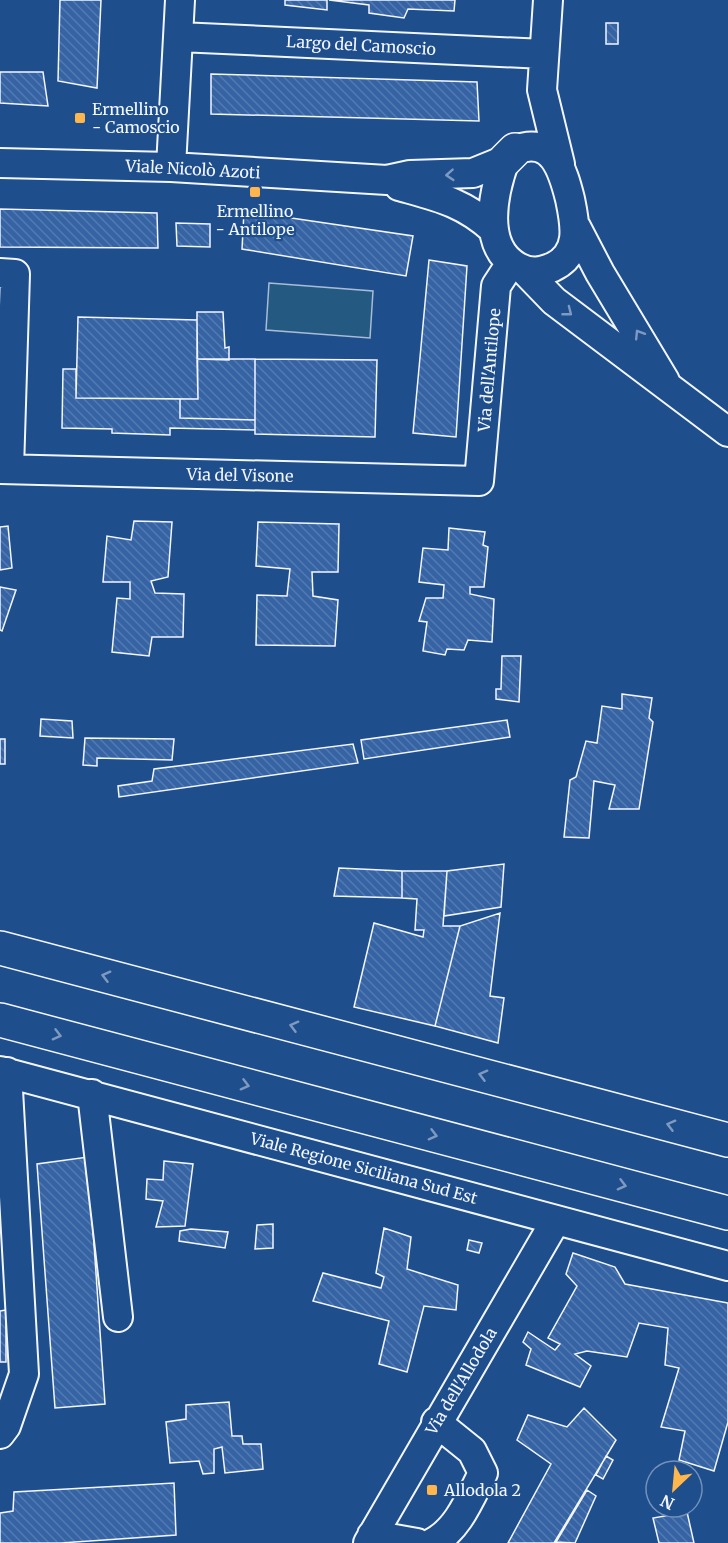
<svg xmlns="http://www.w3.org/2000/svg" width="728" height="1543" font-family="Merriweather,serif">
<defs>
<pattern id="building-back-hatch" width="6" height="6" patternUnits="userSpaceOnUse" patternTransform="scale(1.5)"><rect width="6" height="6" fill="#3563a3"/><path d="M-1 5l2 2M0 0l6 6M5-1l2 2" fill="none" stroke="#537ab1"/></pattern>
</defs>
<rect width="100%" height="100%" fill="#1f4e8c"/>
<path fill="#245a82" stroke="#a8bbd7" stroke-width="1.5" d="M269 283 373 291 370 338 266 330Z"/>
<path fill="url(#building-back-hatch)" stroke="#f2f6ff" stroke-width="1.5" d="M60 0H101L97 88 58 81Z
M285 0H327V10L285 5Z
M329 0H455L454 11 408 9 404 18 369 13V5Z
M606 23H618V44H606Z
M0 72H43L48 106 0 103Z
M211 74 477 82 479 121 211 114Z
M0 209 157 213 158 248 0 247Z
M244 211 413 236 406 276 242 249Z
M176 223 210 224V247L177 246Z
M429 260 467 266 456 437 413 433Z
M197 312H223L225 348 229 347V360L197 359Z
M78 317 197 320 198 399 76 398Z
M197 359H255V420L180 418V399H198Z
M255 359 377 360 375 437 255 434Z
M63 369H76V398L180 399V418L255 420V430L170 428V435L112 433V429L62 428Z
M134 521 172 522 168 577 151 581 155 593 184 594 183 637H152L149 656 112 652 117 598 130 599V582H103L107 536 131 540Z
M258 522 339 524 338 572H312L313 596 338 600 335 646 256 645 257 595 287 596 290 569 256 566Z
M8 526 12 568 0 570V527Z
M449 528 485 532 483 545 488 547 484 587H470V594L494 599 492 642 468 640 464 650 447 649 445 655 423 651 427 622 419 621 426 598H443L444 585 419 582 423 548 448 550Z
M0 587 16 590 2 631 0 630Z
M502 656H521L519 702 496 699V689H501Z
M622 694 652 698 649 718 653 722 639 809H609L615 785 594 781 589 838 564 837 570 780 576 777 586 741 597 743 602 706 622 709Z
M41 719 72 721 73 738 40 736Z
M507 720 510 737 364 759 361 740Z
M85 738 174 739 172 760 97 758V766L83 765Z
M0 739H5V764H0Z
M353 744 358 763 119 797 118 786 152 781 154 769Z
M504 864 501 907 444 916 447 871Z
M339 868 402 871V898L334 896Z
M402 871H447L443 926H460L435 1026 354 1007 374 923 423 937 424 930H415L417 899 402 898Z
M500 913 490 996 504 998 498 1043 435 1026 460 926Z
M88 1157 105 1404 55 1408 37 1164Z
M164 1161 193 1164 185 1226 156 1227 163 1201 146 1199 147 1179 163 1180Z
M273 1224V1248L255 1249 257 1225Z
M384 1228 411 1237 407 1269 458 1285 456 1310 424 1306 407 1372 379 1364 389 1321 313 1301 323 1273 381 1288 384 1277 376 1273Z
M191 1229 228 1232 225 1248 179 1241 180 1231Z
M469 1240 482 1243 479 1253 467 1250Z
M573 1253 615 1267 625 1284 728 1303V1422L714 1471 679 1460 685 1431 661 1427 679 1368 665 1365 668 1328 639 1323 627 1357 587 1351 575 1354 591 1366 580 1387 526 1365 531 1349 523 1342 528 1332 555 1350 560 1344 548 1338 577 1286 566 1274Z
M6 1310V1362H0V1311Z
M229 1402 232 1436H242L243 1444H261L263 1469 225 1473 222 1447 214 1449V1473L203 1474 199 1461 170 1463 166 1422 186 1419V1405Z
M584 1408 616 1440 554 1543H508L551 1464 517 1440 528 1415 567 1427Z
M606 1456 613 1460 603 1479 596 1475Z
M174 1483 176 1535 61 1543H0V1513L13 1511 14 1492Z
M587 1490 596 1496 575 1543 556 1542Z
M687 1512 694 1543H659L653 1518Z"/>
<g fill="none" stroke-linecap="round" stroke-linejoin="round">
<g stroke="#f2f6ff" stroke-width="32">
<path id="minor" d="M548 0 542 90 560 164
M179 37 544 54
M505 160C493 193 481 247 518 267 531 274 541 272 553 267 582 253 575 223 570 199 563 171 553 135 515 150
M0 163 171 167 387 180 410 175 473 173 505 160
M171 167 180 0
M399 186C438 197 463 202 493 229
M576 227 600 273 665 381
M526 272 554 301 728 432
M0 273 15 274 9 469
M0 469 479 481 496 286 511 263
M0 1071 728 1266
M92 1094 118 1317
M0 1434 6 1426 24 1374 7 1072
M372 1535 417 1543
M368 1543 556 1220
M432 1543C458 1530 470 1498 483 1473L472 1451 436 1422"/>
</g>
<g stroke="#f2f6ff" stroke-width="36">
<path id="major" d="M505 160 515 150
M0 948 728 1140
M0 1020 728 1213"/>
</g>
<use href="#minor" stroke="#1f4e8c" stroke-width="28"/>
<use href="#major" stroke="#1f4e8c" stroke-width="33"/>
</g>
<defs><path id="oneway-chevron" d="M-2-3.5L2.5 0L-2 3.5" fill="none" stroke-width="1.6" stroke-linecap="round" stroke-linejoin="round" transform="scale(1.5)"/></defs>
<g stroke="#7e9ac0">
<use href="#oneway-chevron" transform="translate(450 175) rotate(176)"/>
<use href="#oneway-chevron" transform="translate(568 312) rotate(38)"/>
<use href="#oneway-chevron" transform="translate(639 334) rotate(-122)"/>
<use href="#oneway-chevron" transform="translate(106 976) rotate(-165)"/>
<use href="#oneway-chevron" transform="translate(294 1026) rotate(-165)"/>
<use href="#oneway-chevron" transform="translate(57 1035) rotate(15)"/>
<use href="#oneway-chevron" transform="translate(483 1075) rotate(-165)"/>
<use href="#oneway-chevron" transform="translate(245 1085) rotate(15)"/>
<use href="#oneway-chevron" transform="translate(671 1125) rotate(-165)"/>
<use href="#oneway-chevron" transform="translate(433 1135) rotate(15)"/>
<use href="#oneway-chevron" transform="translate(622 1185) rotate(15)"/>
</g>
<g fill="#ffb74d" stroke="#1f4e8c" stroke-width="2">
<rect x="74" y="112" width="12" height="12" rx="3"/>
<rect x="249" y="186" width="12" height="12" rx="3"/>
<rect x="426" y="1484" width="12" height="12" rx="3"/>
</g>
<g text-anchor="middle" dominant-baseline="central" stroke-width="4.5" stroke-linejoin="round" paint-order="stroke">
<g font-size="16" fill="#f2f6ff" stroke="#1f4e8c">
<text transform="translate(361 45) rotate(3)">Largo del Camoscio</text>
<text transform="translate(193 169) rotate(3)">Viale Nicolò Azoti</text>
<text transform="translate(489 370) rotate(-85)">Via dell'Antilope</text>
<text transform="translate(240 475) rotate(1)">Via del Visone</text>
<text transform="translate(364 1168) rotate(15)">Viale Regione Siciliana Sud Est</text>
<text transform="translate(461 1381) rotate(-59)">Via dell'Allodola</text>
</g>
<g font-size="16" fill="#f2f6ff" stroke="#1f4e8c" text-anchor="start">
<text x="92" y="109">Ermellino<tspan x="92" dy="18">- Camoscio</tspan></text>
<text x="255" y="211" text-anchor="middle">Ermellino<tspan x="255" dy="18">- Antilope</tspan></text>
<text x="444" y="1490">Allodola 2</text>
</g>
</g>
<g transform="translate(674 1489) rotate(206)"><circle r="28" fill="#1f4e8c" stroke="#7391ba" stroke-width="1.5"/>
<path d="M0-4.5L10 22L0 15L-10 22Z" fill="#ffb74d"/>
<text y="-9" font-size="16" font-weight="bold" text-anchor="middle" fill="#f2f6ff">N</text>
</g>
</svg>
